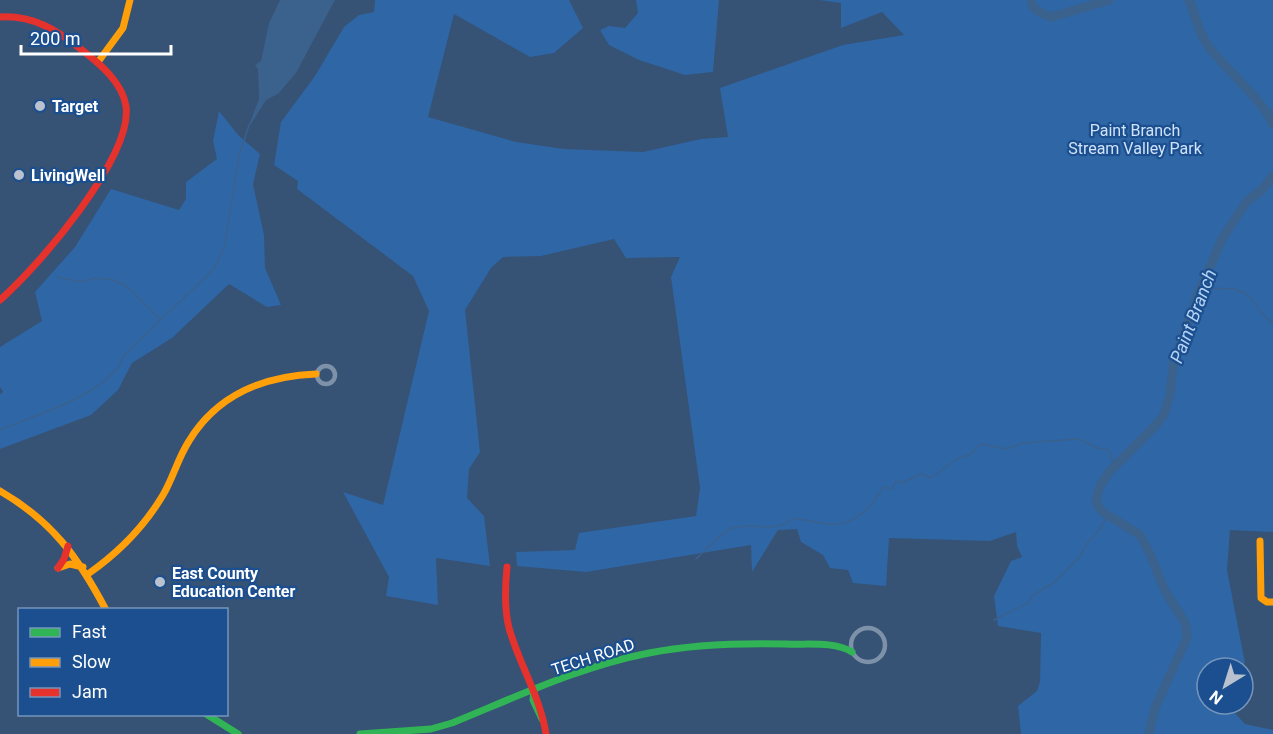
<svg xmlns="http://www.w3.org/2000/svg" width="1273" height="734" font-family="Roboto,sans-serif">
<rect width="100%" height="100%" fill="#365274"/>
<path fill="#2f66a5" d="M375 0H569L583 28 554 53 530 57 454 14 428 117 516 142 564 149 643 152 701 139 728 137 720 88 843 45 904 35 882 12 841 28V3L819 0H1273V532L1230 530 1227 570 1245 663 1239 668H1207V704H1233L1232 710 1245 724 1273 730V734H1021L1018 706 1037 691 1040 682 1041 633 998 626 994 596 1011 561 1022 557 1017 546 1016 532 990 541 889 538 886 586 853 583 848 570 830 568 823 555 801 542 797 529 778 530 752 572 751 545 586 572 517 566 516 552 575 550 579 533 696 516 700 488 671 277 680 257 626 258 614 239 541 256 503 257 491 268 465 310 480 452 469 469 467 498 484 516 490 566 436 558 438 605 386 596 389 577 343 492 383 505 429 311 413 276 297 189 298 181 274 165 281 122 315 76 344 27 359 15 374 12Z
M636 0H719L713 72 685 75 639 60 609 45 600 30 609 26 625 28 638 13Z
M219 111 239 136 260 154 253 184 264 235 265 268 281 305 267 307 229 284 172 338 132 363 118 390 91 415 0 449V394L3 392 0 387V347L42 321 35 292 75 247 111 189 179 210 186 199V182L217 159 213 141Z"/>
<path fill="#3b618d" d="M280 0H335L296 73 278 94 266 100 251 124 249 125 259 99 258 69 255 65 261 61 269 23Z"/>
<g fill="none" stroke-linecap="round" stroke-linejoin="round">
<path stroke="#3b618d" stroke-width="1.5" d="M1265 111 1273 110
M57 277 81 282 95 278 114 280 128 287 160 319
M1200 289C1219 289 1243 284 1254 302 1259 311 1264 318 1273 323
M0 430C37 414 88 401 116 370 120 366 122 359 125 354L214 269 224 248 239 156 249 125
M696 559C705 551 721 532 733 528 754 521 776 535 793 518 826 523 841 534 869 507 875 501 878 493 884 487L892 489 896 481 902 483 921 474 931 478 957 459 971 454 981 444 1007 449 1022 443 1079 439 1100 449H1107L1111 453V458L1116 465
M994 620 1028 603 1032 596 1056 581 1081 555 1087 543 1096 534 1108 516"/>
<path stroke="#3b618d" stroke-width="9" d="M1031 0C1032 11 1043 14 1052 17L1109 0
M1189 0C1196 16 1198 33 1209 47 1227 71 1261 98 1273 124
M1149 734 1155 708 1186 640 1187 635 1185 623 1165 591 1150 554 1140 535 1104 513 1098 506 1096 499 1100 486 1110 471 1157 424 1164 414 1170 395 1174 360 1200 289 1223 237 1247 201 1262 190 1273 176"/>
<path stroke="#7d92a8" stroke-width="4.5" d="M317 375a9 9 0 1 1 18 0a9 9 0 1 1-18 0Z
M851 645a17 17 0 1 1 34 0a17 17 0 1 1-34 0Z"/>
<path stroke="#30b455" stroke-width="7" d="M534 691 533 700 542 719
M206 714 238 734
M360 734 431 729 452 723C516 697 581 666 649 653 694 644 740 643 785 644 807 645 834 641 852 652"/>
<path stroke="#ff9f0a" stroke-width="7" d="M98 62 123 28 130 0
M0 491C52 521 78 557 106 610
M1260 541 1261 598 1267 602H1273
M58 568 70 564 83 567
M88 574C118 553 144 527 163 495 173 478 178 458 189 441 217 395 264 376 316 374"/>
<path stroke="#e5322d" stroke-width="7" d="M0 17C33 15 57 30 82 50 100 64 122 82 126 106 133 157 38 267 0 300
M507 567C505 587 504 608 509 628 519 664 540 696 546 734
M58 568 64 559 68 546"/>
</g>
<g fill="#b9c2ce" stroke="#1b4f8f" stroke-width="2">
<circle cx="40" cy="106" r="6"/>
<circle cx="19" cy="175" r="6"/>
<circle cx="160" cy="582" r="6"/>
</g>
<g text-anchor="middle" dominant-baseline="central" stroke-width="4.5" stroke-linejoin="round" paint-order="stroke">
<g font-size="16" font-weight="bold" fill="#fff" stroke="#1b4f8f" text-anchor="start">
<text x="52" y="106">Target</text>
<text x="31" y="175">LivingWell</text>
<text x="172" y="573">East County<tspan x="172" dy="18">Education Center</tspan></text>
</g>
<g font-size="16" fill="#cfe3fa" stroke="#1b4f8f">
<text x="1135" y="130">Paint Branch<tspan x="1135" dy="18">Stream Valley Park</tspan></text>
</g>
<g font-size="16" fill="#fff" stroke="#1b4f8f">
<text transform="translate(593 657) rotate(-18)">TECH ROAD</text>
</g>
<g font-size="18" font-style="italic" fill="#b5d3f5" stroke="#1b4f8f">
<text transform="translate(1193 316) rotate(-69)">Paint Branch</text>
</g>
</g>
<rect x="18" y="608" width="210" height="108" fill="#1b4f8f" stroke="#7695bc" stroke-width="1.5"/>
<rect x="30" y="628" width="30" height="9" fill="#30b455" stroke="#7695bc" stroke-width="1.5"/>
<text x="72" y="638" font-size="18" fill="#ffffff">Fast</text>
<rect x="30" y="658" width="30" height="9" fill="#ff9f0a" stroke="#7695bc" stroke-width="1.5"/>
<text x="72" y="668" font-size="18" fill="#ffffff">Slow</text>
<rect x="30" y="688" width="30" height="9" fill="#e5322d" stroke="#7695bc" stroke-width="1.5"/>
<text x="72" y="698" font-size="18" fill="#ffffff">Jam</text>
<g transform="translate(1225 686) rotate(218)"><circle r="28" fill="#1b4f8f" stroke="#7695bc" stroke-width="1.5"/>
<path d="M0-4.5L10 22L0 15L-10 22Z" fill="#b9c2ce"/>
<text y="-9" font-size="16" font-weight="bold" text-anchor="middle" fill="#ffffff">N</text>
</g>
<path d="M21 45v9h150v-9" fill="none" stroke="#ffffff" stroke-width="3"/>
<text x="30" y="45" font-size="18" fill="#ffffff" stroke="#1b4f8f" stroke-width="4.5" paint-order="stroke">200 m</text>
</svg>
